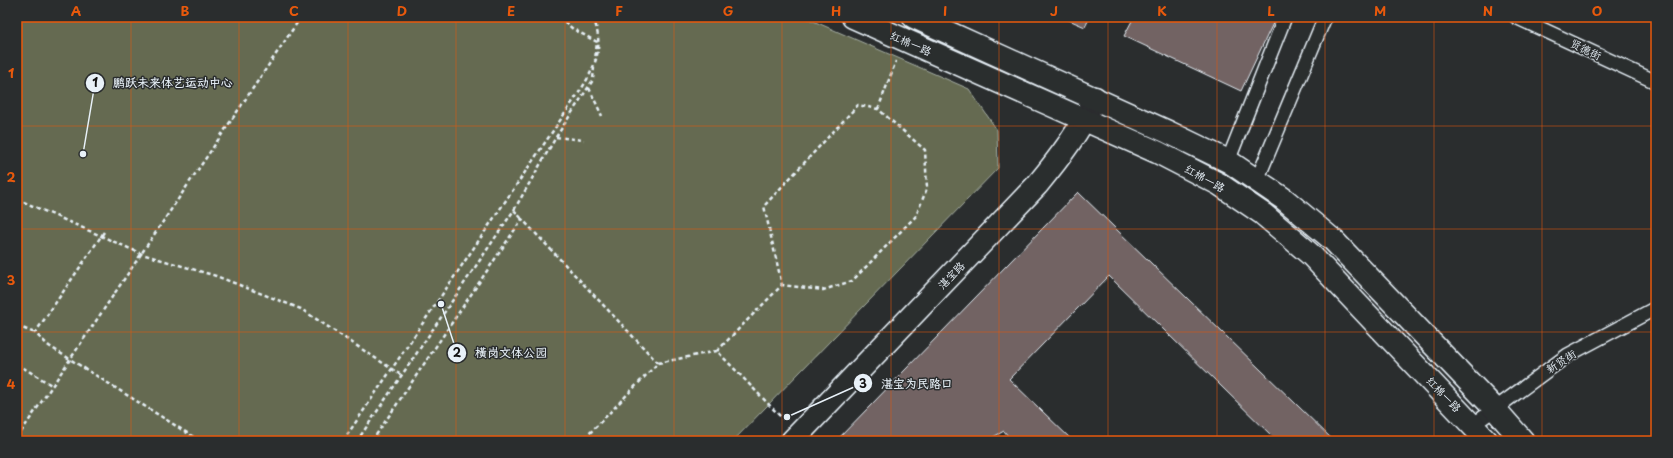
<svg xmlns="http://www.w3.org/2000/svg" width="1673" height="458" font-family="'Playpen Sans','LXGW WenKai TC',sans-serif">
<rect width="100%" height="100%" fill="#2a2d2e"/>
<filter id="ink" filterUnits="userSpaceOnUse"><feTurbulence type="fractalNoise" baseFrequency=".025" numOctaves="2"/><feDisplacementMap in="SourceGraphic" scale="8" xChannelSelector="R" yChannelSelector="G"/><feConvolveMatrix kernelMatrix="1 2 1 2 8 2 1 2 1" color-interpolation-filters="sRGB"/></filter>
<g filter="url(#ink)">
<path fill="#656b51" stroke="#a6aea4" d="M17 17H804L969 89 997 130 998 168 733 441H17Z"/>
<path fill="#726363" stroke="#e8f1f8" d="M1062 17H1090L1085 27Z
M1134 17H1276L1241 91 1124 36Z
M1078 192 1334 441H1277L1109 276 1009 379 1073 441H1012L1004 431 986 441H836Z"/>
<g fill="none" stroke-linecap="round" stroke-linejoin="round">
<g stroke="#e8f1f8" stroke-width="16">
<path id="service" d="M1516 17 1656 82
M1228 161 1285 17
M1257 180 1325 17
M1473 425 1568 355 1656 308"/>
</g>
<g stroke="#e8f1f8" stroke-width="25">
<path id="tertiary" d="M792 441 1037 185C1060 157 1080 131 1095 98"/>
</g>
<g stroke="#e8f1f8" stroke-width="25">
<path id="secondary" d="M853 17 1157 152 1219 184 1263 214 1310 254 1487 441
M914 17 1168 132 1228 161 1284 199 1333 240 1494 408 1523 441"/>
</g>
<path stroke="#e8f1f8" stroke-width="2.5" stroke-dasharray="4 3" stroke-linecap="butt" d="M559 17 573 29 597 42 595 60
M589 88 602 116
M878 109 896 61
M556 137 584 140
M17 193 23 180
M17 199 142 254 216 276 301 309 401 375
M514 210 556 137 593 80 594 67
M104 232 35 333 49 346 200 441
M17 326 35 333
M717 351 782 285 823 290 852 281 916 216 927 188 925 150 878 109 858 105 764 206 782 285
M658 363 717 351 782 418
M17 364 53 386
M17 438 301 17
M343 441 582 88C597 63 604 46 593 17
M362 441 359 438 514 210 522 219
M372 441 522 219 658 363 582 441"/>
<use href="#service" stroke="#2a2d2e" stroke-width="13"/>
<use href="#tertiary" stroke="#2a2d2e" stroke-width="22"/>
<use href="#secondary" stroke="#2a2d2e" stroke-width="22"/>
</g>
</g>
<path fill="none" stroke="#e8590c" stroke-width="1" stroke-opacity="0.55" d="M131 17V441M239 17V441M348 17V441M456 17V441M565 17V441M674 17V441M782 17V441M891 17V441M999 17V441M1108 17V441M1217 17V441M1325 17V441M1434 17V441M1542 17V441M17 126H1656M17 229H1656M17 332H1656"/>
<g text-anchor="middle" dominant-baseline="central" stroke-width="3" stroke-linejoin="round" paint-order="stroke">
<g font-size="11" fill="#e8f1f8" stroke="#2a2d2e">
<text transform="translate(911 43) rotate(24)">红棉一路</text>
<text transform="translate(1586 49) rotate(25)">贤德街</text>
<text transform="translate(1205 178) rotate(29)">红棉一路</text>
<text transform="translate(951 275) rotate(-46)">湛宝路</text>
<text transform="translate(1561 361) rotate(-33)">新贤街</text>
<text transform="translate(1444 394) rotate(46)">红棉一路</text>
</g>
</g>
<path fill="none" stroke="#e8f1f8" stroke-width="1.5" d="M83 154L95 83M441 304L457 353M787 417L863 383"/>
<g fill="#e8f1f8" stroke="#2a2d2e" stroke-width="1.5">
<circle cx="83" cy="154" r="4"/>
<circle cx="441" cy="304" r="4"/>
<circle cx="787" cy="417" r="4"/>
<circle cx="95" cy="83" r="10"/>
<circle cx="457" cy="353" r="10"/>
<circle cx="863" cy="383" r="10"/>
</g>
<g font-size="12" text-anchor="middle" font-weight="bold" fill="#111">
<text x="95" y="87">1</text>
<text x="457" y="357">2</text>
<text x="863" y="388">3</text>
</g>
<g font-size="12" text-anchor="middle" font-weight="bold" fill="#e8f1f8" stroke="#2a2d2e" stroke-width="3" stroke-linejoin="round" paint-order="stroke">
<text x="173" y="87">鹏跃未来体艺运动中心</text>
<text x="511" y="357">横岗文体公园</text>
<text x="917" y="388">湛宝为民路口</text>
</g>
<rect width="1673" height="458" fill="none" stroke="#2a2d2e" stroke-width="44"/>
<rect x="22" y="22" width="1629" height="414" fill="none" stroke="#e8590c" stroke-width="1.5"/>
<g font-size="13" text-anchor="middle" font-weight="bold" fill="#e8590c">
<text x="76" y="16">A</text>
<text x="185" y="16">B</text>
<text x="294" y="16">C</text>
<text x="402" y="16">D</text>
<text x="511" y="16">E</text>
<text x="619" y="16">F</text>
<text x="728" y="16">G</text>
<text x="836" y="16">H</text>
<text x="945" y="16">I</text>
<text x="1054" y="16">J</text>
<text x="1162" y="16">K</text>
<text x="1271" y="16">L</text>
<text x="1380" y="16">M</text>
<text x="1488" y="16">N</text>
<text x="1597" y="16">O</text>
<text x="11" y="78">1</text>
<text x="11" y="182">2</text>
<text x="11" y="285">3</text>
<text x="11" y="389">4</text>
</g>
</svg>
